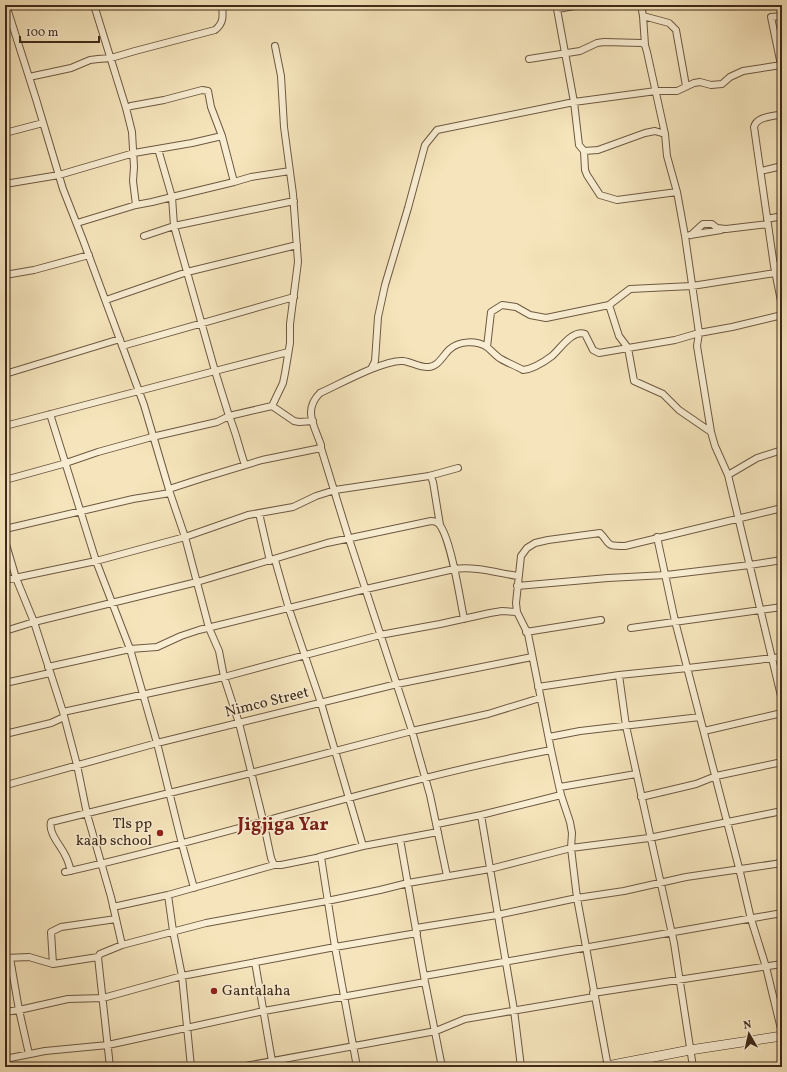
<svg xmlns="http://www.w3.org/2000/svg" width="787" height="1072" font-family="Vollkorn,serif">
<rect width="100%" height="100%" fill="#f6e5bc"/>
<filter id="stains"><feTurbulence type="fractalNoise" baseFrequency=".005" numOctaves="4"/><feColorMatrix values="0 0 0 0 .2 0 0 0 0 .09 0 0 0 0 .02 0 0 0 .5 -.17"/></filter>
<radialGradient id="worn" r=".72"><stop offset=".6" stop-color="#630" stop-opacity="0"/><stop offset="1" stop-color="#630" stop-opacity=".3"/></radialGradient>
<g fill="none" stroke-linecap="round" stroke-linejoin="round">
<g stroke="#6d5942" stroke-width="8">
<path id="street" d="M6 5 36 99 63 189 83 240 130 367 144 405 170 493 185 537 209 628 219 651 224 677 239 723 263 820 271 858 274 865
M94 5 126 108 132 132 134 167 133 181 136 205
M581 5 557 9 574 102 579 145 584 151 598 150 645 133 655 131 665 134 667 156 677 192 685 236 699 333 697 346 711 432
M641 5 643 16 645 45
M643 16 669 23 676 30 686 86
M529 59 580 51 597 43 604 42 642 43 645 45 647 52 665 134
M29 77 71 68 90 60 98 59 111 58 135 51 215 30C224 23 223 16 222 5
M782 114C772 117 757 116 754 127L774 266 782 306
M5 133 43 123
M584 151 585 170 587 175 600 195 617 200 677 192
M761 171 782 166
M234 182 251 177 290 171
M5 184 59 175 134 153 192 143 222 136
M767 219 782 216
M77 223 136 205 152 202 172 197 158 149
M690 235 721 230
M691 235 703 224H712L717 228 726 229 768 224
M144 236 174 226 294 201
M774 266 782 264
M5 275 34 270 89 255
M106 300 187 272 297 245
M609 305 630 289 692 286 775 273
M122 346 294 297
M487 347 491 312 502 305 516 307 530 315 546 318 609 305 619 336 628 348 634 381 663 394 679 410 711 432 715 446 728 475 782 700
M371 369 375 361 378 317 385 285 408 208 425 145 437 130 574 102 656 91H677L694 83 700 82 711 85 722 84 730 77 743 71 781 65 771 17 782 16
M5 374 120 339
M272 406 283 383 285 373 290 343V324L298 262 293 194 284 127 281 76 275 46
M50 414 96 561 130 649 157 743 182 844 194 888
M5 426 215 371 174 226 172 197 234 182 222 136 211 107 208 91 202 90 164 100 131 106 126 108
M245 465C239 448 236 432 229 416L272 406 294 421 299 422 313 421
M728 475 757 458 782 450
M429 476 431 477 433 482 440 525
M5 480 63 464 98 452 152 437 217 422 229 416 215 371 288 352
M169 489 203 478 262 460 321 448
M259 513 270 561
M5 529 133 499 170 493
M657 537 675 621 739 868 751 919 766 967 782 1033
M5 541 16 578 34 622 63 712 77 765 87 814 111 897 122 945
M275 560 289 609 321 703 363 846
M5 580 96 561 185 537 248 515 293 507 316 496 335 490 429 476 458 468
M517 586 608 578 666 575 750 565 782 560
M631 628 782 607
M5 631 34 622 197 582 327 543 431 521C434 521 437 522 439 524 451 538 460 599 464 619
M526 632 601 620
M48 667 130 649 157 647 181 636 199 630 366 589 454 569C476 566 497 573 518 576
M619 675 626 726 674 943 693 1067
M5 683 50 673
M538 687 619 675 688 668 782 657
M63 712 224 677 380 635 440 624 490 613 502 611 517 612
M704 731 782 713
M5 734 51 723 64 717
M549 737 580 731 700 717
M10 784 157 743 397 684 532 657
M560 787 636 774
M641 797 696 784 716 776 782 762
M481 815 514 1010 521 1067
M437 824 481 815 561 795
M400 839 425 982 442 1067
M319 857 363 846 438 832
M71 871C69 865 68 860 65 855 61 846 48 833 51 822L251 773 412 731 488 714 540 698
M65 872C228 836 387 781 551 750
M447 876 430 795 412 731 349 539 321 448V445C314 425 303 410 320 393 338 385 385 359 403 361 412 362 420 368 429 367 439 366 443 355 450 349 459 341 476 340 487 347 492 351 496 356 501 359 508 363 516 366 523 370 533 369 544 362 552 356 560 349 573 329 585 334L593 350 599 353 675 340 699 333 732 327 782 315
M168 895 173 931 182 976 191 1067
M113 907 168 895 274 865H281L321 857 335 947 357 1067
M416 928 497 915 577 898 624 891 686 877 782 863
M5 958 29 957 53 964 98 957
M10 958 19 1010 29 1054
M255 962 273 1067
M53 964 51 932 61 927 116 919
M424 976 782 913
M593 993 782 964
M5 1012 19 1010 68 999 103 998 182 976 335 947 417 933
M5 1059 45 1051 108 1045 264 1011 425 982
M110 1067 98 957 100 954 122 945 206 923 327 901 380 890 408 883 490 869 571 848 649 838 782 811
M240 1067 436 1031 465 1019 594 997
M608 1067 577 898 571 848 572 833 570 822 561 795 551 750 528 634 517 612 516 603 521 556 527 548 535 543 548 540 600 533C612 545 604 546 625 546L782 508"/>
</g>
<g stroke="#3f2a1a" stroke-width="10">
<path id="secondary" d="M602 1067 690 1050 782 1036"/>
</g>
<use href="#street" stroke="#f9eed3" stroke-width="6"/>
<use href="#secondary" stroke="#f9eed3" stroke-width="9"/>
</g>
<g fill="#8f2418" stroke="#f9eed3" stroke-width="1.5">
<circle cx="160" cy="833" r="4"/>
<circle cx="214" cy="991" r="4"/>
</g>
<g text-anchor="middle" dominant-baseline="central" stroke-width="3" stroke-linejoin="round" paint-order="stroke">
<g font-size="15" fill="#3f2a1a" stroke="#f9eed3">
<text transform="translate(267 703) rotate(-14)">Nimco Street</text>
</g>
<g font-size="15" fill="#3f2a1a" stroke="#f9eed3" text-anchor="end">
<text x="152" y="824">Tls pp<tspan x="152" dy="17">kaab school</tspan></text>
<text x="222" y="991" text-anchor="start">Gantalaha</text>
</g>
<g font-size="19" font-weight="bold" fill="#7a1f14" stroke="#f9eed3">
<text x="283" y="825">Jigjiga Yar</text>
</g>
</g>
<rect width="787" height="1072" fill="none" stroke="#f6e5bc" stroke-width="20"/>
<rect x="6" y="6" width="775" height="1060" fill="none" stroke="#3f2a1a" stroke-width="2"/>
<rect x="10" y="10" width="767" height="1052" fill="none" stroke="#3f2a1a"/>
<g transform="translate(749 1034) rotate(351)" stroke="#f9eed3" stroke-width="3" paint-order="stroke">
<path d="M0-3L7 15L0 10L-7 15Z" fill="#3f2a1a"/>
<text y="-6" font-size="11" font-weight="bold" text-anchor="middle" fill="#3f2a1a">N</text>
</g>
<path d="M20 36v6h79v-6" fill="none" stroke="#3f2a1a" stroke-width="2"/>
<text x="26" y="36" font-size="12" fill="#3f2a1a" stroke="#f9eed3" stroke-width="3" paint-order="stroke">100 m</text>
<rect width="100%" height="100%" filter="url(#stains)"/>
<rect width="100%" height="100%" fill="url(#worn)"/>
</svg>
